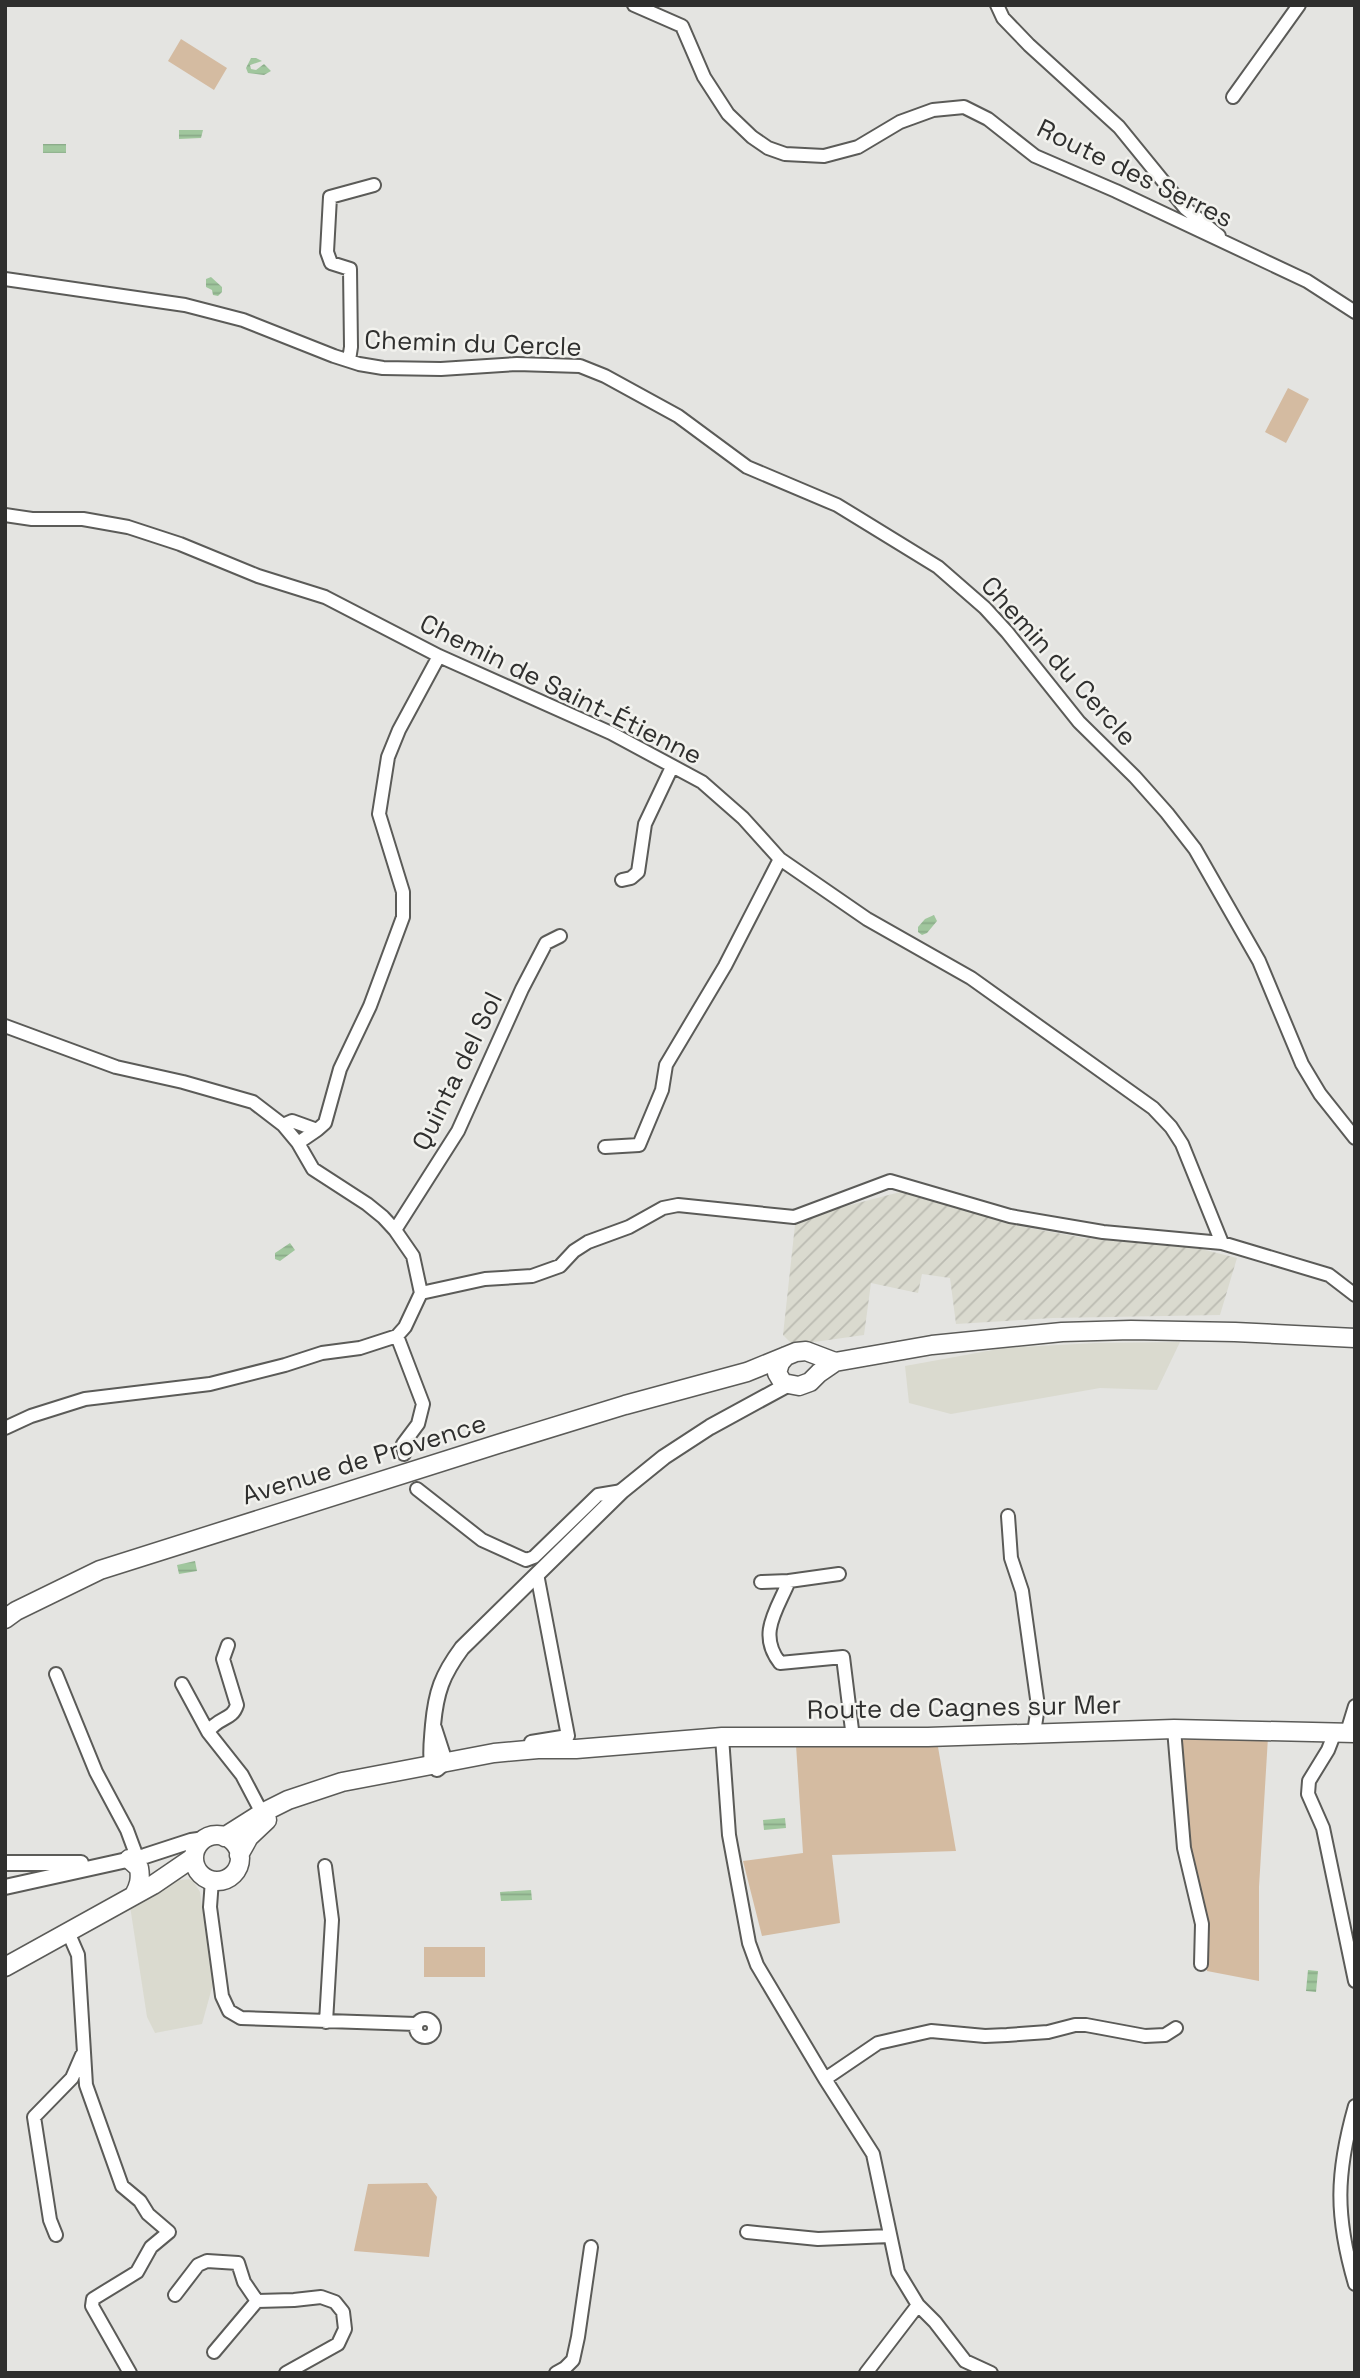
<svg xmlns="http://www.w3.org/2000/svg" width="1360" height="2378" font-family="'Space Grotesk',sans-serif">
<defs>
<pattern id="industrial-furrows" width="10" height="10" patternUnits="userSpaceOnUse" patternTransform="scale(1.75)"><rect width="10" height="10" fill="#dadacf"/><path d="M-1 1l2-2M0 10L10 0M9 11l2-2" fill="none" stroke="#bbbbb2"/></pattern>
<pattern id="water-rules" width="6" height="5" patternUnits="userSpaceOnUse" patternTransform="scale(1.75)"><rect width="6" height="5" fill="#a0c69d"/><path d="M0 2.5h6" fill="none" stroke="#8aaa88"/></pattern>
</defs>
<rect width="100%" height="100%" fill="#e4e4e1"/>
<path fill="#dadacf" d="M1180 1342 1157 1390 1100 1388 951 1414 909 1403 905 1366 1004 1348 1096 1343Z
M192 1879 200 1892 213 1984 202 2024 155 2033 147 2017 130 1906 168 1881Z"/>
<path fill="url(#industrial-furrows)" d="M904 1191 1019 1226 1084 1238 1193 1247 1237 1258 1220 1315 1053 1318 956 1324 950 1278 922 1274 918 1293 871 1283 864 1335 793 1345 783 1335 795 1225 835 1209Z"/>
<path fill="#d4bba1" d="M181 39 227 68 214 90 168 61Z
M1288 388 1309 399 1286 443 1265 432Z
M1191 1737H1268L1259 1887V1981L1207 1971 1206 1923 1192 1865 1183 1805 1182 1740Z
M796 1745 938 1747 956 1851 832 1855 840 1923 762 1936 743 1861 803 1853Z
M424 1947H485V1977H424Z
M427 2183 437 2197 429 2257 354 2251 368 2184Z"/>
<path fill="url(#water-rules)" d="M251 58H256L262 61 250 65 251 69 256 70 264 64 271 71 264 75 248 73 246 68Z
M179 130H203L201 138 179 139Z
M43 144H66V153H43Z
M211 277 222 287V292L218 296 213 295 212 290 206 287V279Z
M934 915 937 921 927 933 922 935 918 932V927L925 919Z
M290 1243 295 1250 280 1261 275 1259V1253Z
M195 1561 197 1571 179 1574 177 1565Z
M785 1818 786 1828 764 1830 763 1820Z
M531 1890 532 1900 501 1901 500 1892Z
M1308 1970 1318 1971 1316 1992 1306 1991Z"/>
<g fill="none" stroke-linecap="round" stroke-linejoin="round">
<g stroke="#5b5b58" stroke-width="16">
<path id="minor" d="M634 5 682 26 704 77 728 114 752 137 768 148 785 154 824 156 858 147 900 122 933 110 964 107 988 119 1035 156 1116 191 1307 281 1355 312
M997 5 1003 18 1029 45 1119 127 1185 208 1219 236
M1233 97 1299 5
M5 279 185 305 243 320 334 356 359 364 383 368 441 369 517 364 580 366 605 376 678 416 747 467 837 505 938 567 985 608 1007 632 1079 722 1135 777 1167 813 1195 849 1259 961 1302 1064 1320 1094 1355 1138
M349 360 351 347 350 269 331 263 327 252 330 197 374 185
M5 515 32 519H83L128 527 180 544 258 576 325 597 439 656 611 733 702 782 743 818 780 859 867 919 971 978 1153 1108 1171 1127 1182 1144 1222 1243
M622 880 631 878 638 872 645 824 672 767
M5 1026 116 1067 183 1082 253 1102 283 1125 298 1143 313 1169 367 1204 383 1217 395 1230 413 1256 421 1293
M283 1125 292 1121 317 1130 298 1143
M317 1130 325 1123 340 1069 370 1006 403 917V892L379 814 388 757 399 730 439 656
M605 1147 639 1145 662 1090 666 1065 725 966 780 859
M395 1230 458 1131 522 989 546 943 560 936
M397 1336 423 1404 418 1424 403 1444 404 1454
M5 1428 31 1416 85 1399 210 1384 285 1365 322 1353 360 1348 397 1336 405 1327 421 1293 485 1279 532 1276 560 1266 574 1251 588 1242 629 1227 663 1208 678 1205 794 1217 890 1181 1010 1216 1103 1232 1222 1243 1329 1275 1355 1295
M417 1489 482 1540 526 1560 534 1557 598 1495 622 1491
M1008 1516 1011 1558 1022 1591 1038 1706 1034 1733
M839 1574 789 1581C777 1610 757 1634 780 1663L843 1657 853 1738
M761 1582 789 1581
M56 1674 96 1772 127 1830 137 1857
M182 1684 208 1732 242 1775 262 1813
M1174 1729 1184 1848 1202 1924 1201 1964
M208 1732C219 1716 232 1721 237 1705L223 1659 228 1645
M1335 1732 1328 1750 1309 1781 1308 1794 1323 1828 1355 1981
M1347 1732 1355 1706
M722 1737 729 1835 749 1943 757 1965 825 2079 873 2154 898 2272 918 2305 935 2322 965 2361 991 2373
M532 1747 531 1742 568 1736 537 1574
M325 1866 332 1920 326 2022
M212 1880 210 1907 222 1996 229 2011 241 2018 416 2024
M68 1932 78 1955 86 2085 122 2186 140 2201 148 2214 169 2232 151 2247 137 2272 93 2299 92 2306 130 2373
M416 2028a9 9 0 1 1 18 0a9 9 0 1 1-18 0Z
M825 2079 878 2043 931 2031 985 2036 1007 2035 1048 2032 1075 2025H1086L1145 2036 1165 2035 1176 2028
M1355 2106C1336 2173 1335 2216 1355 2284
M747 2232 818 2239 890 2236
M56 2235 50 2220 34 2117 72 2078 82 2055
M175 2295 198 2265 207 2261 238 2263 244 2282 257 2301 294 2300 321 2297 335 2302 343 2312 345 2329 338 2344 286 2373
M214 2352 257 2301
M556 2373 565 2368 573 2360 578 2337 591 2247
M866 2373 918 2305"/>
</g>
<g stroke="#5b5b58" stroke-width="18">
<path id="tertiary" d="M434 1728 445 1762 437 1769
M432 1765C430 1751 432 1739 433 1725 436 1692 442 1675 462 1648L622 1491 664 1457 710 1427 787 1385
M5 1863H81
M5 1887 145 1856 191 1841 205 1839"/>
</g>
<g stroke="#5b5b58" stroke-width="21">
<path id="secondary" d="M786 1356 780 1363 777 1373 783 1383 799 1386 810 1382 819 1373 835 1362 932 1345 1062 1332 1131 1330 1235 1332 1355 1338
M5 1619 16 1611 100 1570 498 1444 625 1405 747 1372 796 1352 806 1351 835 1362
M194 1858a23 23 0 1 1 46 0a23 23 0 1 1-46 0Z
M224 1837 262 1813 288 1800 342 1782 494 1753 538 1749H576L722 1737H928L1174 1729 1355 1733
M239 1855 249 1837 267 1820
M129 1859 139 1868C141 1879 139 1886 134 1895
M5 1967 153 1885 194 1857"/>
</g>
<use href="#minor" stroke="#fff" stroke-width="12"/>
<use href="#tertiary" stroke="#fff" stroke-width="14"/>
<use href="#secondary" stroke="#fff" stroke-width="18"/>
</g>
<g text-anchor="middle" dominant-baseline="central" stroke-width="5" stroke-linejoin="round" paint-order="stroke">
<g font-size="26" fill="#2f2f2e" stroke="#f2f2ee">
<text transform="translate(1135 173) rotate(26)">Route des Serres</text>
<text transform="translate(473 343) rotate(2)">Chemin du Cercle</text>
<text transform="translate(1059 661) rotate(48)">Chemin du Cercle</text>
<text transform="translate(561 689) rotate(26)">Chemin de Saint-Étienne</text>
<text transform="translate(457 1071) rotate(-64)">Quinta del Sol</text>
<text transform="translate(364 1459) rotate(-17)">Avenue de Provence</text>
<text transform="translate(964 1707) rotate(-1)">Route de Cagnes sur Mer</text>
</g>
</g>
<rect width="1360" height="2378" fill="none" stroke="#2f2f2e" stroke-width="14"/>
</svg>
